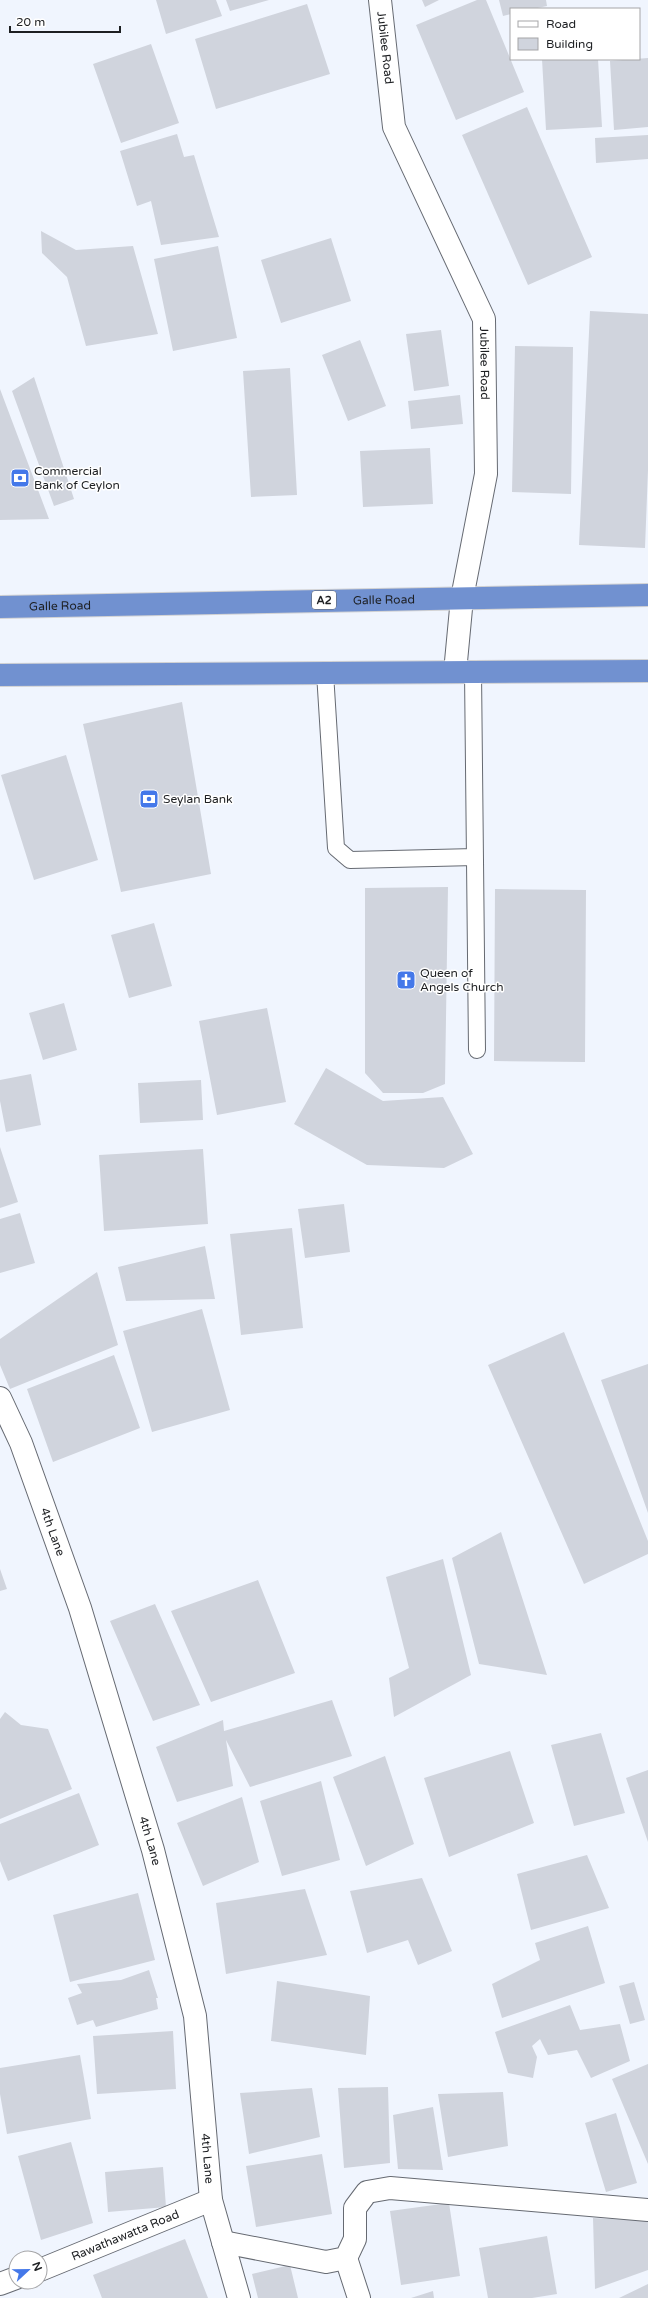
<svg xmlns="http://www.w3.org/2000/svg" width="648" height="2298" font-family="'Varela Round',sans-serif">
<rect width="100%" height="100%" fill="#f0f5fe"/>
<path fill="#d0d4dd" d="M156 0H216L222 16 166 34Z
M226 0H269L230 11Z
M422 0H439L425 7Z
M477 0H486L524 92 456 120 416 25Z
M499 0H546L547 6 533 9H511V14L503 16Z
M307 4 330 74 216 109 195 39Z
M151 44 179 123 121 143 93 64Z
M648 58V127L614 130 610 61Z
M542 59H598L602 127 546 130Z
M527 107 592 257 528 285 462 135Z
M177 134 184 157 194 155 219 237 161 245 151 201 137 206 120 151Z
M648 135V159L596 163 595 138Z
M41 231 76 250 133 246 158 334 86 346 67 277 42 253Z
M331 238 351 301 281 323 261 260Z
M218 246 237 338 173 351 154 259Z
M590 311 648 314V470L645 548 579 545Z
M441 330 449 386 414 391 406 334Z
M360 340 386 406 348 421 322 355Z
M515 346 573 347 571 494 512 492Z
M290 368 297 495 251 497 243 371Z
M34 377 74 499 54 506 12 391Z
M0 389 49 519 0 520Z
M460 395 463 424 411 429 408 401Z
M430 448 433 504 363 507 360 451Z
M182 702 211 874 121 892 83 724Z
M66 755 98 860 34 880 1 775Z
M448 887 445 1084 423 1093H383L365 1073V888Z
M495 889 586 890 585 1062 494 1061Z
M154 923 172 986 129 998 111 935Z
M64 1003 77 1050 43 1060 29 1013Z
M267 1008 286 1102 217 1115 199 1021Z
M326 1068 383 1101 443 1097 473 1154 444 1168 367 1165 294 1124Z
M31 1074 41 1125 6 1132 0 1101V1080Z
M201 1080 203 1120 140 1123 138 1083Z
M0 1147 18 1202 0 1208Z
M203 1149 208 1224 104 1231 99 1155Z
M344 1204 350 1252 305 1258 298 1209Z
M20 1213 35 1263 0 1273V1219Z
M292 1228 303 1328 241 1335 230 1234Z
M205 1246 215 1299 126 1301 118 1267Z
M97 1272 118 1345 10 1389 0 1365V1339Z
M202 1309 230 1410 152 1432 123 1331Z
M564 1332 648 1541V1554L584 1584 488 1365Z
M114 1355 140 1428 53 1462 27 1389Z
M648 1364V1513L601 1380Z
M501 1532 547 1675 479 1664 452 1558Z
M443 1559 471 1675 394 1717 389 1678 409 1668 386 1577Z
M0 1569 7 1589 0 1591Z
M258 1580 295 1673 211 1702 171 1611Z
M155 1604 200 1705 153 1721 110 1621Z
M332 1700 352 1756 250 1787 226 1740 233 1786 177 1802 156 1747 223 1720 224 1731Z
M5 1712 21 1725 48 1729 72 1789 0 1819V1719Z
M601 1733 625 1813 574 1826 551 1745Z
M510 1751 534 1823 449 1857 424 1778Z
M385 1756 414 1844 366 1866 333 1777Z
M648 1770V1842L626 1778Z
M321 1781 340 1860 282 1876 260 1801Z
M79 1793 99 1845 8 1881 0 1861V1824Z
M242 1797 259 1862 203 1886 177 1823Z
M587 1855 609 1908 531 1930 517 1874Z
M422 1878 452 1951 418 1965 408 1940 367 1953 350 1891Z
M305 1889 327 1955 226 1974 216 1903Z
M138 1893 155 1960 70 1982 53 1915Z
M588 1926 605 1983 502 2018 492 1984 540 1960 535 1943Z
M149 1970 158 1998H156L158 2009 96 2027 93 2020 77 2025 68 1998 82 1993 77 1984 121 1980Z
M277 1981 370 1996 366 2055 271 2041Z
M634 1982 645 2020 630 2024 619 1986Z
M570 2005 580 2030 620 2024 630 2061 591 2078 577 2050 548 2055 540 2039 532 2046 537 2057 533 2078 508 2073 495 2032Z
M173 2031 176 2089 97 2094 93 2036Z
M80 2055 91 2119 7 2134 0 2094V2068Z
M648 2064V2164L612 2079Z
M388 2087 390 2163 344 2168 338 2088Z
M312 2088 320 2137 249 2154 240 2093Z
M503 2092 508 2146 448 2157 438 2094Z
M433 2107 443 2170 398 2169 393 2115Z
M616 2113 637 2183 606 2192 585 2123Z
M71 2142 93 2223 41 2240 18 2156Z
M322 2154 332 2214 256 2227 246 2166Z
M163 2167 166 2207 108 2212 105 2172Z
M449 2203 460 2276 401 2285 390 2211Z
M593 2218 648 2221V2270L595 2289Z
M547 2236 557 2294 532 2298H488L479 2248Z
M185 2239 208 2298H102L93 2275Z
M290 2265 298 2298H258L252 2274Z
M648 2284V2298H619Z
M433 2291 434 2298H411Z"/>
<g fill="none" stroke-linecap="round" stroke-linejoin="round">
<g stroke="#666a72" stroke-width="18">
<path id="lane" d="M473 672 477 1050
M325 673 336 848 350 860 475 857"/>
</g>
<g stroke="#666a72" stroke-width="24">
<g id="street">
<path id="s1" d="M380 0 394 127 484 319 486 474 462 598 455 672"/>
<path id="s2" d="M0 1398 21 1443 80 1608 153 1850 195 2016 211 2200 239 2298"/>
<path d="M223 2242 326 2262 346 2258 355 2239V2208L367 2192 390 2188 648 2210"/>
<path d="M346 2258 359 2298"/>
<path id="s3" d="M40 2270 211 2200"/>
<path d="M0 2284 16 2278"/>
</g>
</g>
<g stroke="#d2d2d3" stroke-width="24">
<g id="highway">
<path id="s4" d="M0 607 648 595"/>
<path d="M0 675 648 671"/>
</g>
</g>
<use href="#lane" stroke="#fff" stroke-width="16"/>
<use href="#street" stroke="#fff" stroke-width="22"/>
<use href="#highway" stroke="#7191d0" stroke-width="22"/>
</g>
<defs>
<g id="bank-square" transform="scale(1)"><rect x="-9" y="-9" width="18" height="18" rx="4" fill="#4478e9" stroke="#fff"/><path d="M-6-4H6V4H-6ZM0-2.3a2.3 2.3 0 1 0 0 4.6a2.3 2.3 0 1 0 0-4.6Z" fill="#fff"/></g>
<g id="church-square" transform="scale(1)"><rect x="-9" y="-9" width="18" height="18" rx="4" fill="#4478e9" stroke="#fff"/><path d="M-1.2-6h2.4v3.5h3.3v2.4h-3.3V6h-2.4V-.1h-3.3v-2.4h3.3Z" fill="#fff"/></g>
</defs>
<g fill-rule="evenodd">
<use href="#bank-square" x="20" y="478"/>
<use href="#bank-square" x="149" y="799"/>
<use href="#church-square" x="406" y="980"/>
</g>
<g text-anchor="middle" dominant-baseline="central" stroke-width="3" stroke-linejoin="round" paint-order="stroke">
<rect fill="#fff" stroke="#616264" stroke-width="1" x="312" y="591" width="24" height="18" rx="3"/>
<g font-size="11" font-weight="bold" fill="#1d1f22">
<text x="324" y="600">A2</text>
</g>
<g font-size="12" fill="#1d1f22" stroke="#fff">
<text stroke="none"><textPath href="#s1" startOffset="48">Jubilee Road</textPath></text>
<text stroke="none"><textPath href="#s1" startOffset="384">Jubilee Road</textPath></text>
<text stroke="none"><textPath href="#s4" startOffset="384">Galle Road</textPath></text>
<text stroke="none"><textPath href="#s4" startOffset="60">Galle Road</textPath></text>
<text stroke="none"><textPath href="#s2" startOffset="144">4th Lane</textPath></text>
<text stroke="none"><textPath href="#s2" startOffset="468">4th Lane</textPath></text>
<text stroke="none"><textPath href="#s2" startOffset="792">4th Lane</textPath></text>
<text stroke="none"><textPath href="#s3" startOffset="92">Rawathawatta Road</textPath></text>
</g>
<g font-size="12" fill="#1d1f22" stroke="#fff" text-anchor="start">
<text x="34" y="471">Commercial<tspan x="34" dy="14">Bank of Ceylon</tspan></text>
<text x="163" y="799">Seylan Bank</text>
<text x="420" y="973">Queen of<tspan x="420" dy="14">Angels Church</tspan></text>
</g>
</g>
<rect x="510" y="8" width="130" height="52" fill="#ffffff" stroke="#a5a5a7"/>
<rect x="518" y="21" width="20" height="6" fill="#ffffff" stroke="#a5a5a7"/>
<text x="546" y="28" font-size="12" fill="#1d1f22">Road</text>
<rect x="518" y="38" width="20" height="12" fill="#d0d4dd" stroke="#a5a5a7"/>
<text x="546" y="48" font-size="12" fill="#1d1f22">Building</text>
<g transform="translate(28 2270) rotate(68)"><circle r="19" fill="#ffffff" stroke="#a5a5a7"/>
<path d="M0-3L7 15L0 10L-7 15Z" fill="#4478e9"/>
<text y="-6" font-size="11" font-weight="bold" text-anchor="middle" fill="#1d1f22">N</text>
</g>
<path d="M10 26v6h110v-6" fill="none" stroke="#1d1f22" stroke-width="2"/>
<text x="16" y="26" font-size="12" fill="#1d1f22" stroke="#ffffff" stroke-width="3" paint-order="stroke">20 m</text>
</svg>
